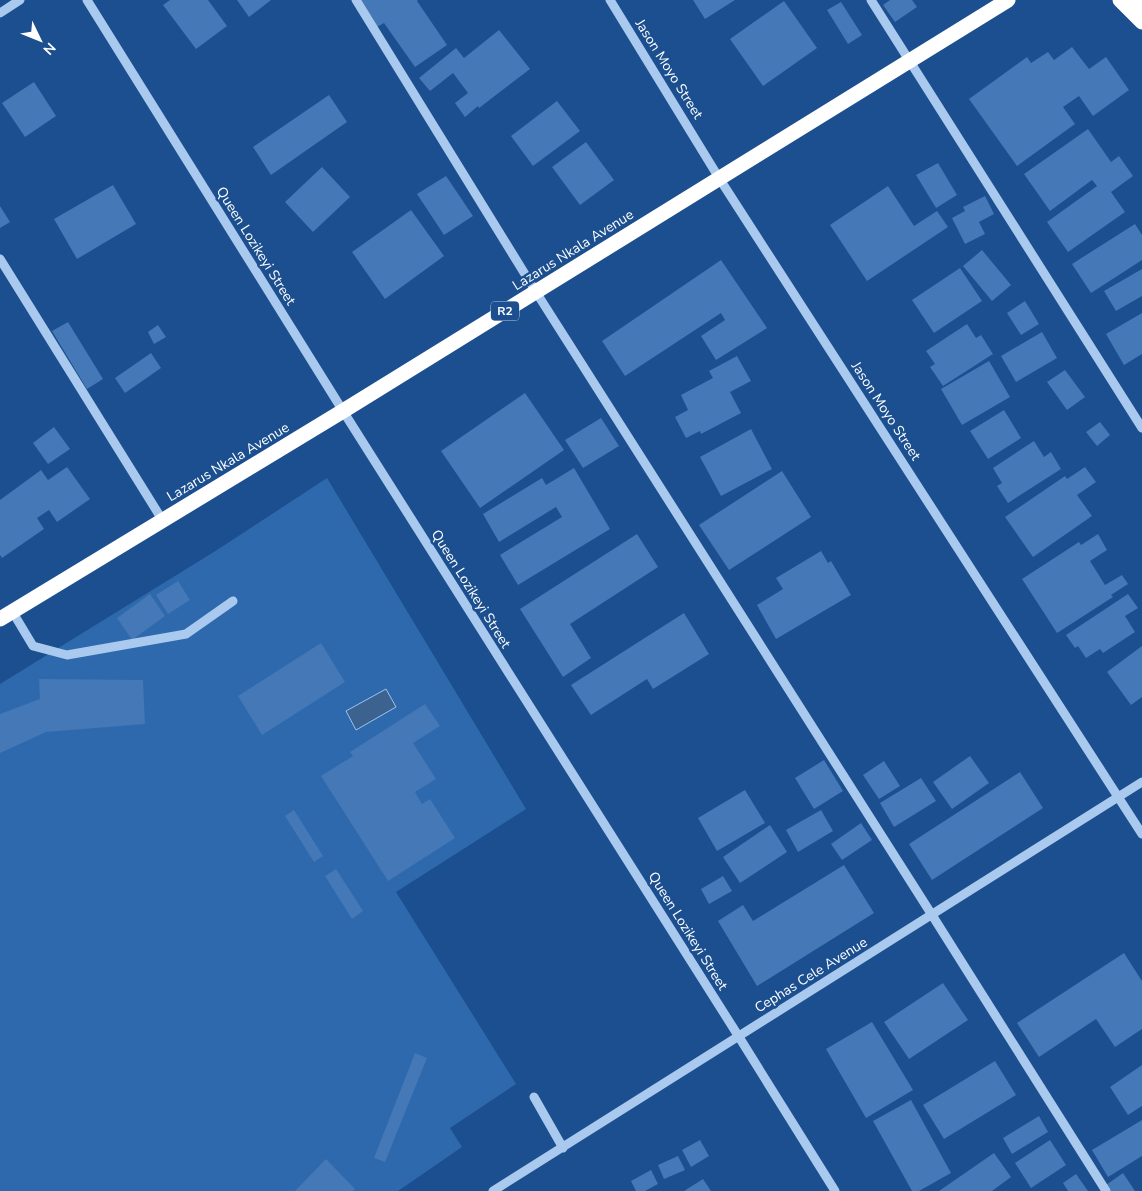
<svg xmlns="http://www.w3.org/2000/svg" width="1142" height="1191" font-family="'Nunito Sans',sans-serif">
<rect width="100%" height="100%" fill="#1b4f8f"/>
<path fill="#2e69ad" d="M327 478 526 809 396 892 516 1084 450 1128 462 1147 398 1191H0V684L217 550Z"/>
<path fill="#3c6290" stroke="#9cc4f0" d="M386 689 396 707 356 730 346 711Z"/>
<path fill="#4478b7" d="M170 0H208L227 26 196 49 163 5Z
M237 0H271L249 17Z
M359 0H418L417 1 447 45 415 67 384 23 377 27Z
M693 0H735L705 19Z
M890 0H912L917 7 895 22 883 5Z
M784 1 817 48 763 86 730 39Z
M841 2 862 35 848 44 827 10Z
M499 30 530 69 479 108 478 106 465 117 455 103 468 93 453 73 430 91 419 78 456 48 464 58Z
M1072 47 1089 69 1106 57 1129 90 1093 116 1079 96 1063 107 1075 124 1017 166 969 99 1027 57 1031 63 1048 52 1054 60Z
M34 82 56 116 25 137 2 103Z
M329 95 347 122 271 175 253 147Z
M557 101 580 131 533 166 511 136Z
M1088 129 1111 162 1119 156 1133 176 1111 192 1125 212 1068 252 1047 222 1097 186 1092 180 1050 211 1024 174Z
M586 142 614 180 580 205 552 167Z
M938 163 957 195 936 208 916 175Z
M322 167 350 197 313 232 285 202Z
M446 176 473 216 444 235 417 194Z
M113 185 136 224 77 259 54 219Z
M888 186 914 226 937 211 948 227 867 281 830 225Z
M985 196 994 214 979 222 985 234 965 244 952 218 965 211 963 207Z
M0 206 10 222 0 228Z
M411 210 444 256 385 299 352 252Z
M1135 224 1142 235V260L1091 293 1072 264Z
M982 250 1011 285 992 301 963 266Z
M721 260 767 328 716 360 701 336 725 320 721 313 625 376 602 341Z
M960 268 982 301 934 333 912 300Z
M1142 269V296L1116 311 1104 291Z
M1025 301 1039 324 1021 335 1007 313Z
M1142 313V354L1124 365 1106 334Z
M68 322 103 379 87 389 52 331Z
M967 324 976 338 981 335 993 354 943 386 930 367 935 364 926 351Z
M158 325 166 337 154 344 148 332Z
M1042 332 1057 358 1016 382 1001 356Z
M151 353 161 368 125 393 115 378Z
M737 356 751 381 730 392 741 413 701 434 700 431 686 438 675 417 688 410 681 395 713 378 709 371Z
M989 361 1010 397 962 425 941 389Z
M1065 370 1085 397 1067 410 1047 382Z
M525 393 564 450 480 508 441 451Z
M1004 410 1021 438 988 459 970 431Z
M601 418 619 446 583 468 565 440Z
M1100 422 1110 435 1097 446 1086 432Z
M54 427 70 449 48 464 33 443Z
M751 429 772 469 721 496 700 457Z
M1034 441 1044 457 1051 452 1061 469 1008 503 997 486 1002 483 993 468Z
M67 467 90 499 57 522 49 510 37 518 44 529 2 558 0 555V500L41 470 48 480Z
M1085 467 1096 482 1077 495 1092 516 1033 557 1005 517 1065 476 1067 479Z
M574 468 610 529 518 585 500 555 562 517 556 507 499 542 483 514 542 478 546 485Z
M782 471 811 517 729 570 699 525Z
M637 534 658 567 570 624 591 658 563 677 520 609Z
M1098 534 1107 550 1090 561 1105 585 1122 575 1128 584 1111 595 1113 597 1057 633 1022 579 1079 542 1081 545Z
M821 551 828 563 831 561 851 595 776 639 757 605 783 589 776 578Z
M178 581 190 600 168 614 156 595Z
M150 594 165 616 132 640 117 618Z
M1128 594 1138 608 1125 616 1135 632 1103 653 1100 649 1086 658 1078 646 1075 648 1066 635Z
M684 613 709 654 653 689 647 679 591 715 571 685Z
M321 643 345 682 262 735 238 696Z
M1142 646V697L1131 705 1107 672Z
M39 679 143 680 145 724 46 732 0 753V714L40 699Z
M425 704 440 726 413 743 436 779 415 792 422 804 430 799 455 838 388 881 321 776 353 756 350 752Z
M970 756 989 783 952 809 933 782Z
M824 760 843 791 814 809 795 778Z
M884 761 900 786 879 799 863 775Z
M1020 772 1043 808 932 880 909 844Z
M921 778 936 801 894 827 880 803Z
M745 790 765 823 717 851 698 818Z
M294 810 323 856 314 862 285 816Z
M821 810 833 831 798 852 786 830Z
M861 823 872 840 842 860 831 844Z
M770 825 787 852 740 883 723 857Z
M844 865 874 913 757 986 718 921 743 905 753 921Z
M336 869 363 911 352 919 325 876Z
M723 876 732 891 709 904 701 889Z
M1124 953 1142 981V1029L1115 1047 1096 1019 1039 1057 1017 1023Z
M943 983 968 1020 909 1059 884 1022Z
M872 1022 913 1090 866 1118 826 1049Z
M415 1053 427 1058 385 1162 374 1158Z
M995 1061 1016 1095 944 1139 923 1105Z
M1142 1065V1106L1128 1115 1110 1087Z
M911 1100 951 1173 919 1191H912L873 1121Z
M1039 1116 1048 1132 1012 1154 1003 1138Z
M1142 1120V1156L1108 1177 1092 1150Z
M700 1140 709 1156 691 1167 682 1150Z
M1050 1140 1066 1165 1031 1188 1015 1163Z
M994 1153 1011 1177 992 1191H939Z
M678 1156 685 1170 664 1179 658 1165Z
M326 1159 355 1189 353 1191H295Z
M651 1170 658 1184 645 1191H636L631 1181Z
M1123 1173 1135 1191H1109L1106 1185Z
M1076 1174 1088 1191H1068L1063 1183Z
M703 1179 711 1191H684Z"/>
<g fill="none" stroke-linecap="round" stroke-linejoin="round">
<path stroke="#a9c9ee" stroke-width="9" d="M87 0 343 411 739 1037 835 1191
M356 0 536 292 932 915 1106 1191
M610 0 719 178 1142 834
M871 0 1142 428
M0 13 20 0
M0 259 163 521
M12 611 33 646 67 655 186 634 233 601
M534 1097 563 1148
M493 1191 1142 782"/>
<path stroke="#fff" stroke-width="15" d="M1120 0 1142 22
M1137 0 1142 9
M0 619 343 411 1008 0"/>
</g>
<g text-anchor="middle" dominant-baseline="central" stroke-width="5" stroke-linejoin="round" paint-order="stroke">
<rect fill="#1b4f8f" stroke="#bbcadd" stroke-width="1" x="491" y="301.5" width="28" height="19" rx="4"/>
<g font-size="12" font-weight="bold" fill="#fff">
<text x="505" y="311">R2</text>
</g>
<g font-size="14" fill="#fff" stroke="#1b4f8f">
<text transform="translate(669 69) rotate(58)">Jason Moyo Street</text>
<text transform="translate(256 246) rotate(58)">Queen Lozikeyi Street</text>
<text transform="translate(573 250) rotate(-32)">Lazarus Nkala Avenue</text>
<text transform="translate(886 411) rotate(57)">Jason Moyo Street</text>
<text transform="translate(228 462) rotate(-31)">Lazarus Nkala Avenue</text>
<text transform="translate(471 589) rotate(58)">Queen Lozikeyi Street</text>
<text transform="translate(688 931) rotate(58)">Queen Lozikeyi Street</text>
<text transform="translate(811 975) rotate(-32)">Cephas Cele Avenue</text>
</g>
</g>
<g transform="translate(40 40) rotate(133)" stroke="#1b4f8f" stroke-width="4" paint-order="stroke">
<path d="M0-4L9 19L0 12L-9 19Z" fill="#ffffff"/>
<text y="-8" font-size="14" font-weight="bold" text-anchor="middle" fill="#ffffff">N</text>
</g>
</svg>
